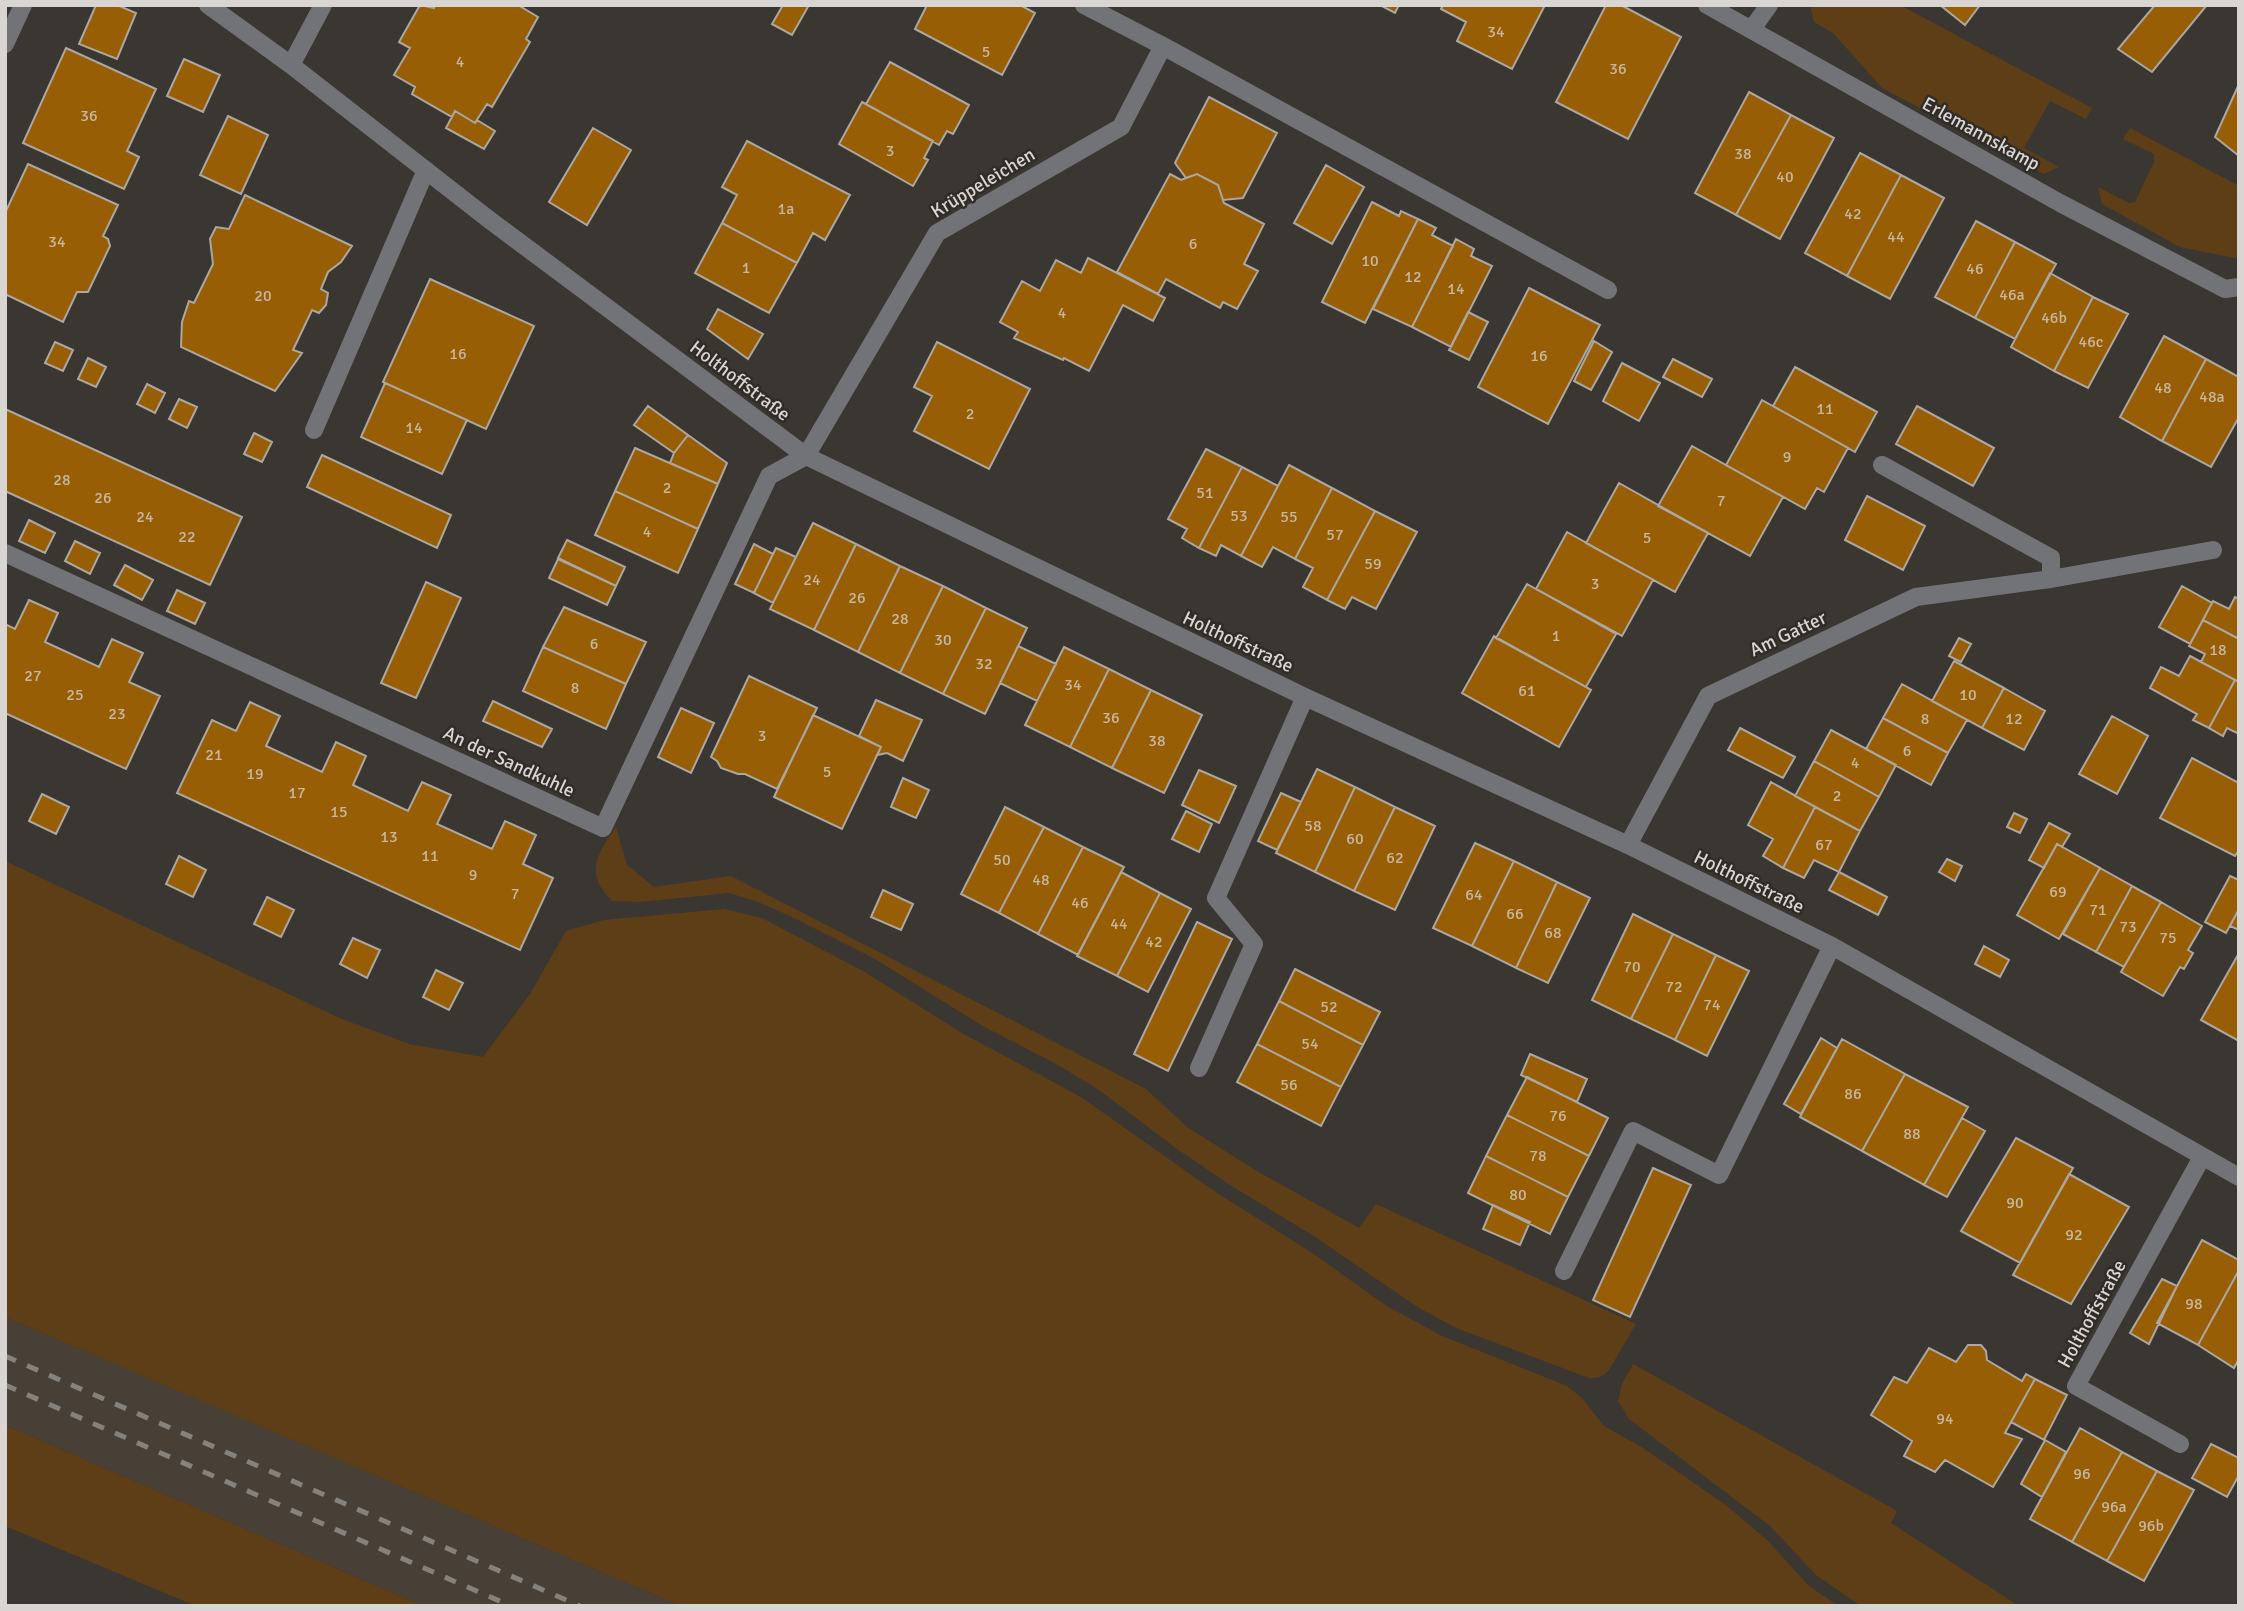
<svg xmlns="http://www.w3.org/2000/svg" width="2244" height="1611" font-family="Signika,sans-serif">
<rect width="100%" height="100%" fill="#3a3631"/>
<path fill="#483f36" d="M5 1317 146 1377 681 1606H423L5 1425Z"/>
<path fill="#5e3e17" d="M1810 5H1900L2092 108 2086 119 2050 101 2024 148 2059 167 2044 174 1882 88 1833 33 1814 22Z
M2130 128 2239 186V259L2180 247 2102 204 2098 187 2129 203 2135 202 2154 162V154L2123 139Z
M616 827 627 865 654 887 731 876 1146 1089 1187 1127 1257 1171 1359 1228 1376 1204 1636 1324 1609 1370C1603 1377 1598 1378 1589 1378L1456 1328 1419 1308 1312 1235 1230 1185 1177 1149 1099 1090 1058 1065 981 1025 875 959 790 916 758 902 729 893 640 902 612 901C584 873 597 854 616 827Z
M5 861 342 1019 409 1044 483 1057 530 994 566 931 604 920 724 909 762 918 863 971 962 1033 1081 1097 1217 1193 1314 1254 1385 1305 1440 1335 1567 1386 1582 1398 1604 1426 1643 1448 1726 1505 1768 1541 1810 1587 1839 1606H681L5 1317Z
M1633 1364 1897 1511 1891 1523 2019 1606H1861L1816 1575 1770 1526 1629 1419 1618 1401 1622 1384Z
M5 1425 423 1606H196L5 1526Z"/>
<path fill="#975e06" stroke="#aca7a1" stroke-width="2" d="M96 5H117L136 13 117 59 79 44Z
M420 5 434 8 435 5H518L538 17 526 39 530 42 492 107 487 104 475 123 455 111 452 117 412 94 415 87 394 75 410 48 399 42Z
M783 5H809L792 35 772 24Z
M927 5H1020L1035 13 1002 75 915 29Z
M1380 5H1399L1395 13Z
M1443 5H1545L1512 69 1457 41 1466 22 1441 9Z
M1606 5H1621L1681 37 1628 139 1556 102Z
M1940 5H1980L1965 25Z
M2155 5H2207L2152 72 2118 49Z
M66 48 156 89 127 151 139 157 124 189 23 143Z
M184 59 220 75 203 112 167 96Z
M890 62 969 105 953 134 947 131 939 145 866 104Z
M2239 84V156L2215 137Z
M1749 92 1791 115 1736 215 1695 193Z
M1209 97 1277 133 1243 198 1223 200 1218 185 1197 174 1186 178 1175 163Z
M862 102 933 141 924 158 928 160 913 186 839 144Z
M455 111 475 123 477 120 495 131 484 149 446 128Z
M1791 115 1834 138 1780 239 1736 215Z
M228 116 268 135 241 194 200 175Z
M593 128 631 150 587 225 549 202Z
M747 141 850 195 825 240 813 233 797 263 722 223 737 195 722 187Z
M1860 153 1901 175 1847 276 1805 253Z
M28 164 118 205 103 236 108 239 110 246 88 292H77L63 322 5 294V213Z
M1326 165 1364 187 1332 244 1294 223Z
M1170 174 1181 180 1197 174 1218 185 1224 203 1264 224 1244 264 1258 271 1237 309 1223 302 1220 308 1166 279 1158 294 1117 272Z
M1901 175 1944 198 1890 299 1847 276Z
M245 195 352 246 341 262 328 272 321 289 328 293 326 305 319 313 312 310 293 350 302 353 275 391 181 347 182 322 189 301 194 303 213 264 210 239 216 227 229 229Z
M1372 202 1399 216 1401 211 1418 219 1365 323 1322 302Z
M1418 219 1436 228 1432 235 1453 246 1412 327 1373 309Z
M1976 221 2015 242 1975 318 1935 297Z
M722 223 797 263 769 313 695 273Z
M1456 239 1474 249 1471 256 1492 266 1451 347 1412 327Z
M2015 242 2056 264 2015 339 1975 318Z
M1088 258 1165 298 1153 321 1123 305 1089 371 1064 358 1063 360 1014 338 1018 332 1000 322 1022 281 1040 291 1056 260 1081 273Z
M2050 273 2093 297 2054 371 2011 347Z
M430 279 534 326 486 429 383 382Z
M1529 288 1600 325 1548 424 1478 387Z
M2093 297 2128 314 2088 388 2054 371Z
M718 309 763 334 748 359 707 329Z
M1468 312 1488 322 1469 360 1449 350Z
M2164 336 2206 359 2162 441 2120 417Z
M1594 341 1612 352 1591 390 1574 381Z
M55 342 73 350 63 371 45 363Z
M937 342 1030 389 989 469 914 431 932 396 914 387Z
M88 358 106 367 96 387 78 379Z
M1673 359 1712 379 1702 397 1663 377Z
M2206 359 2239 377V417L2211 467 2162 441Z
M1622 363 1660 383 1639 421 1603 401Z
M1795 367 1877 412 1855 452 1773 406Z
M385 383 467 420 442 474 361 437Z
M147 384 165 393 155 413 137 404Z
M179 399 197 407 187 428 169 419Z
M1762 400 1848 448 1824 492 1817 488 1805 509 1726 465Z
M648 406 688 435 674 453 634 425Z
M1917 406 1994 448 1973 486 1896 444Z
M5 409 242 517 210 585 5 491Z
M254 433 272 442 262 462 244 454Z
M688 435 727 463 718 484 670 463 674 453Z
M1692 446 1783 497 1750 556 1658 506Z
M635 448 718 484 698 529 615 491Z
M1206 449 1242 467 1199 548 1182 538 1187 529 1168 519Z
M322 455 451 515 437 548 307 487Z
M1289 465 1332 488 1295 559 1273 547 1262 567 1241 556Z
M1242 467 1278 486 1241 556 1221 545 1216 556 1199 548Z
M1619 483 1708 533 1675 592 1586 543Z
M1332 488 1375 511 1327 600 1303 587 1313 568 1295 559Z
M615 491 698 529 678 573 595 535Z
M1867 496 1925 526 1903 570 1845 540Z
M1375 511 1417 532 1376 609 1352 597 1345 609 1327 600Z
M29 520 55 533 45 553 19 541Z
M813 523 856 544 814 630 770 609Z
M1567 532 1653 580 1622 636 1536 589Z
M567 540 625 567 616 586 558 558Z
M75 541 100 553 90 574 65 561Z
M754 544 773 554 754 593 735 584Z
M856 544 900 566 858 652 814 630Z
M776 548 796 557 773 603 754 593Z
M558 559 616 586 607 605 549 578Z
M125 565 153 580 142 600 114 585Z
M900 566 943 586 900 673 858 652Z
M426 582 461 598 416 698 381 683Z
M1527 584 1616 634 1586 687 1496 638Z
M943 586 986 608 943 694 900 673Z
M2182 586 2212 603 2190 644 2159 627Z
M177 590 205 603 195 624 167 611Z
M2235 597 2239 599V639L2203 620 2213 601 2229 609Z
M29 600 58 613 45 642 99 667 112 639 143 653 129 682 160 696 126 769 5 713V624L15 629Z
M564 607 646 642 626 684 543 647Z
M986 608 1027 628 985 714 943 694Z
M2203 620 2239 639V682L2201 662 2205 654 2189 646Z
M1494 636 1591 690 1559 747 1462 693Z
M1959 638 1971 644 1961 662 1949 656Z
M1018 646 1056 664 1037 701 1000 683Z
M543 647 626 684 606 729 523 691Z
M1064 647 1109 669 1070 747 1025 725Z
M2190 656 2235 680 2209 728 2193 720 2197 714 2150 688 2161 667 2179 676Z
M1954 661 2004 688 1982 728 1932 701Z
M1109 669 1151 690 1112 768 1070 747Z
M749 676 817 708 777 789 745 774H738L721 768 717 761 711 757Z
M2235 680 2239 682V734L2227 728 2223 736 2209 728Z
M1902 684 1967 720 1948 753 1883 718Z
M2004 688 2045 711 2024 750 1982 728Z
M1151 690 1202 715 1164 793 1112 768Z
M876 700 922 720 903 761 887 753 877 755 881 747 859 736Z
M493 701 552 729 542 747 483 721Z
M250 702 280 716 266 746 322 772 336 742 366 756 353 785 408 811 422 782 451 795 437 824 492 849 505 821 536 835 523 864 553 878 520 950 177 793 212 720 236 731Z
M681 708 714 723 691 773 658 757Z
M813 715 881 747 842 829 774 797Z
M2112 716 2148 736 2117 794 2079 774Z
M1883 718 1948 753 1931 785 1866 749Z
M1740 728 1795 757 1783 778 1728 750Z
M1831 730 1896 765 1879 797 1814 761Z
M2192 758 2239 783V850L2235 856 2160 818Z
M1814 761 1879 797 1860 831 1795 796Z
M1317 769 1355 787 1315 872 1276 853Z
M1199 770 1236 786 1219 823 1182 805Z
M903 778 929 790 916 818 891 807Z
M1771 782 1815 807 1783 868 1763 856 1773 839 1748 825Z
M1355 787 1395 807 1354 891 1315 872Z
M1281 793 1301 802 1277 850 1258 841Z
M42 794 69 807 56 834 29 821Z
M1005 807 1044 827 999 913 961 894Z
M1395 807 1435 826 1395 910 1354 891Z
M1815 807 1860 831 1839 872 1814 860 1804 878 1783 868Z
M1186 811 1212 824 1199 852 1172 839Z
M2014 813 2027 819 2020 833 2007 827Z
M2049 823 2070 834 2062 847 2057 844 2044 868 2029 860Z
M1044 827 1083 847 1038 934 999 913Z
M1475 843 1514 861 1472 946 1433 928Z
M2057 844 2100 868 2059 939 2017 915Z
M1083 847 1124 867 1078 955 1038 934Z
M179 856 206 870 193 897 166 884Z
M1947 859 1962 866 1955 881 1939 872Z
M1514 861 1557 882 1516 968 1472 946Z
M2100 868 2132 886 2096 952 2063 934Z
M1121 872 1160 893 1117 976 1077 956Z
M1839 872 1887 897 1878 915 1829 890Z
M2230 876 2239 880V909L2226 933 2205 922Z
M1557 882 1590 898 1548 983 1516 968Z
M2132 886 2161 902 2124 967 2096 952Z
M883 890 913 904 901 930 871 917Z
M1160 893 1191 909 1148 992 1117 976Z
M267 897 294 910 281 937 254 924Z
M2161 902 2202 926 2188 950 2193 953 2184 969 2180 967 2163 996 2121 972Z
M2239 909V930L2230 926Z
M1633 914 1673 934 1631 1019 1592 1000Z
M1197 922 1232 939 1168 1071 1134 1054Z
M1673 934 1716 955 1675 1040 1631 1019Z
M353 938 380 950 367 978 340 964Z
M1984 946 2009 960 2000 977 1975 964Z
M2239 953V1041L2201 1020Z
M1716 955 1749 971 1707 1056 1675 1040Z
M1295 969 1380 1012 1363 1045 1279 1001Z
M436 970 463 983 449 1010 423 997Z
M1279 1001 1363 1045 1341 1087 1257 1044Z
M1821 1038 1837 1048 1801 1114 1784 1104Z
M1842 1039 1905 1074 1862 1151 1800 1117Z
M1257 1044 1341 1087 1321 1126 1237 1082Z
M1530 1054 1587 1079 1577 1102 1521 1075Z
M1905 1074 1968 1107 1924 1185 1862 1151Z
M1527 1077 1608 1118 1589 1156 1507 1115Z
M1507 1115 1589 1156 1568 1197 1486 1156Z
M1962 1118 1985 1131 1947 1197 1924 1185Z
M2016 1138 2073 1168 2020 1263 1961 1231Z
M1486 1156 1568 1197 1550 1234 1468 1193Z
M1653 1168 1691 1185 1630 1317 1593 1300Z
M2069 1174 2129 1207 2071 1304 2013 1275Z
M1493 1205 1530 1222 1520 1245 1483 1229Z
M2202 1240 2239 1260V1270L2198 1345 2157 1323Z
M2239 1270V1359L2234 1368 2198 1345Z
M2162 1279 2177 1286 2149 1344 2130 1333Z
M1968 1345H1981L1986 1351 1987 1360 2022 1381 2026 1374 2035 1379 2005 1433 2022 1439 1993 1487 1945 1460 1935 1472 1904 1456 1912 1441 1871 1415 1894 1377 1907 1383 1929 1348 1956 1362Z
M2035 1379 2067 1395 2044 1440 2011 1422Z
M2080 1428 2122 1452 2072 1542 2030 1519Z
M2045 1440 2066 1452 2042 1497 2021 1484Z
M2211 1444 2239 1458V1475L2227 1497 2192 1478Z
M2122 1452 2157 1471 2107 1561 2072 1542Z
M2157 1471 2194 1490 2144 1581 2107 1561Z"/>
<g fill="none" stroke-linecap="round" stroke-linejoin="round">
<path stroke="#727376" stroke-width="18" d="M208 5 291 65 487 218 806 456 1305 697 1628 845 1832 946 2239 1177
M1084 5 1163 46 1608 290
M1707 5 2060 203 2225 289 2239 287
M1752 29 1769 5
M5 44 23 5
M291 65 323 5
M314 430 426 170
M1882 465 2051 558V579
M5 553 603 828 769 476 806 456 937 233 1121 127 1163 46
M1628 845 1708 696 1916 597 2051 579 2213 550
M1199 1068 1254 944 1216 898 1305 697
M1564 1271 1633 1131 1719 1175 1832 946
M2180 1444 2076 1386 2202 1157"/>
<path stroke="#85827d" stroke-width="5" stroke-dasharray="12 12" stroke-linecap="butt" d="M5 1356 580 1606
M5 1385 511 1606"/>
</g>
<g text-anchor="middle" dominant-baseline="central" stroke-width="5" stroke-linejoin="round" paint-order="stroke">
<g font-size="16" fill="#c8b79f">
<text x="1496" y="32">34</text>
<text x="986" y="52">5</text>
<text x="460" y="62">4</text>
<text x="1618" y="69">36</text>
<text x="89" y="116">36</text>
<text x="890" y="151">3</text>
<text x="1743" y="154">38</text>
<text x="1785" y="177">40</text>
<text x="786" y="209">1a</text>
<text x="1853" y="214">42</text>
<text x="1896" y="237">44</text>
<text x="57" y="242">34</text>
<text x="1193" y="244">6</text>
<text x="1370" y="261">10</text>
<text x="746" y="268">1</text>
<text x="1975" y="269">46</text>
<text x="1413" y="277">12</text>
<text x="1456" y="289">14</text>
<text x="2012" y="295">46a</text>
<text x="263" y="296">20</text>
<text x="1062" y="313">4</text>
<text x="2054" y="318">46b</text>
<text x="2091" y="342">46c</text>
<text x="458" y="354">16</text>
<text x="1539" y="356">16</text>
<text x="2163" y="388">48</text>
<text x="2212" y="397">48a</text>
<text x="1825" y="409">11</text>
<text x="970" y="414">2</text>
<text x="414" y="428">14</text>
<text x="1787" y="457">9</text>
<text x="62" y="480">28</text>
<text x="667" y="488">2</text>
<text x="1205" y="493">51</text>
<text x="103" y="498">26</text>
<text x="1721" y="501">7</text>
<text x="1239" y="516">53</text>
<text x="145" y="517">24</text>
<text x="1289" y="517">55</text>
<text x="647" y="532">4</text>
<text x="1335" y="535">57</text>
<text x="187" y="537">22</text>
<text x="1647" y="538">5</text>
<text x="1373" y="564">59</text>
<text x="812" y="580">24</text>
<text x="1595" y="584">3</text>
<text x="857" y="598">26</text>
<text x="900" y="619">28</text>
<text x="1556" y="636">1</text>
<text x="943" y="640">30</text>
<text x="594" y="644">6</text>
<text x="2218" y="650">18</text>
<text x="984" y="664">32</text>
<text x="33" y="676">27</text>
<text x="1073" y="685">34</text>
<text x="575" y="688">8</text>
<text x="1527" y="691">61</text>
<text x="75" y="695">25</text>
<text x="1968" y="695">10</text>
<text x="117" y="714">23</text>
<text x="1111" y="718">36</text>
<text x="1925" y="719">8</text>
<text x="2014" y="719">12</text>
<text x="762" y="736">3</text>
<text x="1157" y="741">38</text>
<text x="1907" y="751">6</text>
<text x="214" y="755">21</text>
<text x="1855" y="763">4</text>
<text x="827" y="772">5</text>
<text x="255" y="774">19</text>
<text x="297" y="793">17</text>
<text x="1837" y="796">2</text>
<text x="339" y="812">15</text>
<text x="1313" y="826">58</text>
<text x="389" y="837">13</text>
<text x="1355" y="839">60</text>
<text x="1824" y="845">67</text>
<text x="430" y="856">11</text>
<text x="1395" y="858">62</text>
<text x="1002" y="860">50</text>
<text x="473" y="875">9</text>
<text x="1041" y="880">48</text>
<text x="2058" y="892">69</text>
<text x="515" y="894">7</text>
<text x="1474" y="895">64</text>
<text x="1080" y="903">46</text>
<text x="2098" y="910">71</text>
<text x="1515" y="914">66</text>
<text x="1119" y="924">44</text>
<text x="2128" y="927">73</text>
<text x="1553" y="933">68</text>
<text x="2168" y="938">75</text>
<text x="1154" y="942">42</text>
<text x="1632" y="967">70</text>
<text x="1674" y="987">72</text>
<text x="1712" y="1005">74</text>
<text x="1329" y="1007">52</text>
<text x="1310" y="1044">54</text>
<text x="1289" y="1085">56</text>
<text x="1853" y="1094">86</text>
<text x="1558" y="1116">76</text>
<text x="1912" y="1134">88</text>
<text x="1538" y="1156">78</text>
<text x="1518" y="1195">80</text>
<text x="2015" y="1203">90</text>
<text x="2074" y="1235">92</text>
<text x="2194" y="1304">98</text>
<text x="1945" y="1419">94</text>
<text x="2082" y="1474">96</text>
<text x="2114" y="1507">96a</text>
<text x="2151" y="1526">96b</text>
</g>
<g font-size="19" fill="#d8d5d2" stroke="#302c28">
<text transform="translate(1981 134) rotate(29)">Erlemannskamp</text>
<text transform="translate(983 183) rotate(-31)">Krüppeleichen</text>
<text transform="translate(740 381) rotate(37)">Holthoffstraße</text>
<text transform="translate(1788 634) rotate(-25)">Am Gatter</text>
<text transform="translate(1238 642) rotate(25)">Holthoffstraße</text>
<text transform="translate(509 762) rotate(25)">An der Sandkuhle</text>
<text transform="translate(1749 882) rotate(26)">Holthoffstraße</text>
<text transform="translate(2092 1314) rotate(-61)">Holthoffstraße</text>
</g>
</g>
<rect width="2244" height="1611" fill="none" stroke="#d8d5d2" stroke-width="14"/>
</svg>
